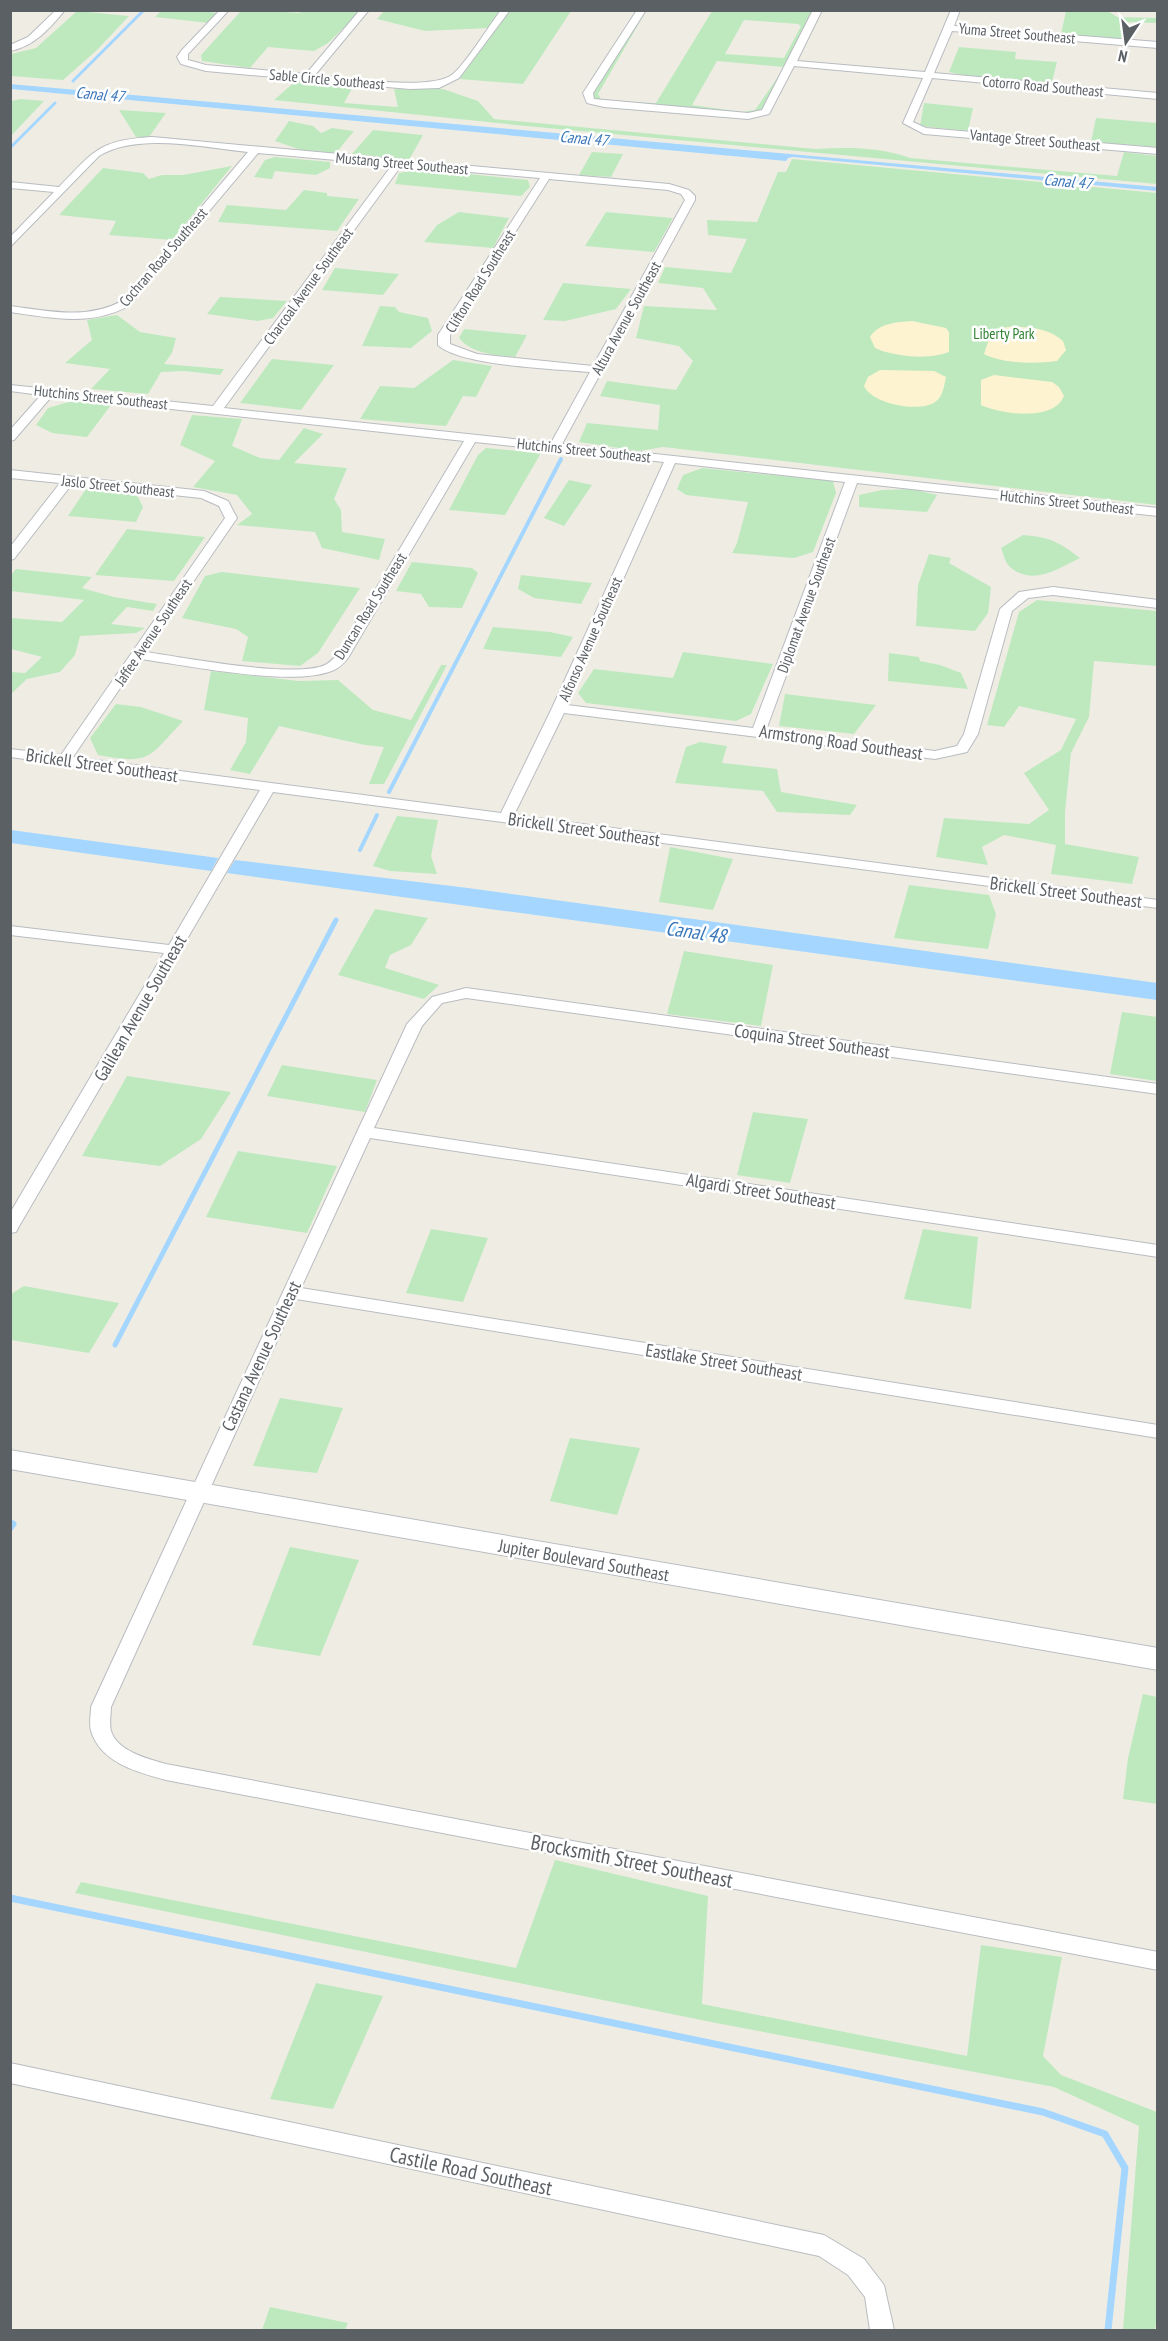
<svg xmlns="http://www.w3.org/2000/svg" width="1168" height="2341" font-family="'PT Sans Narrow',sans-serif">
<rect width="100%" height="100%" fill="#efede3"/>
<path fill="#bee9bf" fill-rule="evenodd" d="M190 10 218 13 209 23 155 17 161 11Z
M302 10 361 11 328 43 314 51 268 47 250 68 202 61 201 55 240 12 268 11 300 13Z
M511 10 571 11 523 84 459 79Z
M77 11 129 16 97 50 63 80 11 76V54L36 48Z
M384 11V10L500 11 488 28 425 31 377 19Z
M712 11H812L783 67 717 61 692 105 742 112 755 110 780 74 761 111 747 114 606 102 595 100 593 93 645 13 598 94 601 99 615 102 656 103ZM744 20 798 24 801 26 784 58 725 54Z
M1066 11H1108L1117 17 1157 18V23L1129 22 1128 40 1061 34Z
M959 47 1016 52 1015 59 1057 62 1052 82 973 77 949 72Z
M297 80 354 85 344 103 398 107 394 89H443L478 101 494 119 816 149C849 147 880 147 910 158L1117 176 1124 152 1157 156V184L526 126 274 100Z
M21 99 44 101 11 136V101Z
M924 103 973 108 968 131 920 126Z
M119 110 166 113 149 137H136Z
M1096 118 1157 123V147L1091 142Z
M289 121 313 126 321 133 332 128 354 131 336 153 301 150 275 141Z
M373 130 423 135 409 160 352 154Z
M592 152 623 154 611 177 579 175Z
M275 157 330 162V168L316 175 275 171 272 179 254 177 265 160Z
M792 159 1157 193V505L663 447 639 451 579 442 587 423 658 430 660 405 600 396 607 381 676 390 693 361 679 346 636 338 644 306 717 310 703 288 658 283 665 267 731 273 747 239 708 235 707 220 757 222 778 172H786Z
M232 166 172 240 109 235 116 221 59 215 103 168 143 173 149 179 162 175H183Z
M421 169 528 180 530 187 521 196 395 184 399 173Z
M304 190 327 193V196L359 199 337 231 218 222 227 205 286 210Z
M459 212 509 218 493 248 424 242 437 225Z
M606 212 672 218H673L654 252 585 246Z
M335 268 399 274 383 295 322 290Z
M563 283 631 289 616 309 565 321 543 320Z
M220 297H221L287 301 273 318 258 321 207 314Z
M380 306 395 307 399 312 428 318 432 331 411 348 362 346Z
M117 315 140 332 176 338 172 353 164 364 224 369 220 375 184 371 161 372 148 394 91 389 110 369 65 363 92 340 87 320Z
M464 329 527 335 515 357C495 355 472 354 459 338Z
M272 359 334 365 301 410 240 403Z
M453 360 492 366 476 397 463 396 446 426 360 419 380 386 414 388Z
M72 401 111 405 87 437 52 433 36 425 48 408Z
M192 415 242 419 232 446 260 458 279 460 304 428 323 434 294 463 347 468 334 499 341 510 342 532 385 539 379 560 322 548 315 532 237 525 252 514 237 495 193 487 215 461 180 445Z
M486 448 541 453 505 515 449 510 478 455Z
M702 468 833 481 836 493 813 552 794 558 732 553 737 543 748 502 686 495 677 489 683 475Z
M569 480 592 485 564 526 544 518Z
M86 489 126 491 138 497 143 507 136 522 68 516Z
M912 489 937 495 927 512 859 507V495L882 490Z
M127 529 205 537 174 581 95 575Z
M1023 535C1050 537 1059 542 1080 558 1058 569 1031 587 1009 566 1005 562 1003 553 1001 548Z
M929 554 951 558 949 563 991 587 988 613 975 631 916 626 918 585Z
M412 562 472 568 478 573 462 608 429 607 421 594 396 591Z
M16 569 92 577 82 588 114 597 157 604 153 611 127 607 111 624 145 628 136 633 80 636 75 655 60 672 27 679 11 694V672L25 673 42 657 11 649V618L62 622 84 600 11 591V575Z
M222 572 360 588 318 653 300 666 242 661 248 637 236 629 182 618 205 576Z
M521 575 592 583 581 604 534 598 518 589Z
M1037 600 1157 611V666L1094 661 1089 717 1071 753 1065 812V844L1139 857 1132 884 1051 874 1056 845 1004 835 982 847 988 865 936 857 944 818 1029 824 1049 810 1024 773 1061 750 1076 719 1019 706 1004 727 987 725 1019 612Z
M493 627 550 632 573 637 561 657 483 649Z
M683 652 773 664 751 714 736 721 586 703 578 693 594 669 673 678Z
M889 653 919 657 920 661 940 665 961 673 968 689 888 681Z
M441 665H447L384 784H369L384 747 365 745 279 726 250 774 230 770 246 742 248 718 204 710 211 671 299 681 338 680 373 710 411 720Z
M785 694 876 705 854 734 779 726Z
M116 704 141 707 183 721C148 758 151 765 98 755L90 738Z
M700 742 727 746 722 763 777 769 781 792 857 805 850 815 777 812 763 791 675 783 686 747Z
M397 816 438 820 431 856 437 874 390 871 373 866Z
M670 847 733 859 713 910 659 902Z
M909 885 989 895 996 914 988 949 894 938Z
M375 909 428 918 411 945 390 955 385 968 439 985 424 999 338 975Z
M684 951 773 965 761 1026 667 1014Z
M1122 1012 1157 1017V1081L1110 1074Z
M282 1065 377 1080 365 1112 267 1096Z
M127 1076 231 1092 201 1139 160 1166 82 1156Z
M753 1112 808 1119 790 1183 737 1175Z
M238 1151 337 1166 307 1233 206 1217Z
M431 1229 488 1238 463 1302 406 1293Z
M923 1229 978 1237 971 1309 904 1299Z
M24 1286 119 1303 89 1353 11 1340V1294Z
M280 1398 343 1408 317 1473 253 1466Z
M570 1438 640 1448 617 1515 550 1501Z
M290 1547 359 1560 320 1656 252 1645Z
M1143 1694 1157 1697V1804L1123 1799 1128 1758Z
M555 1860 708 1896 702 2004 967 2056 981 1945 1062 1957 1043 2056 1061 2075 1157 2112 1158 2310 1155 2330H1123L1139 2126 1054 2087 716 2023 75 1893 81 1882 516 1968Z
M316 1983 383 1996 333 2109 270 2099Z
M270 2307 348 2323 345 2330H262Z"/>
<path fill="#fdf3d1" d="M912 321 946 328 949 332V352C929 360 895 357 875 348L870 337C879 323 897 322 912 321Z
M1008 327C1026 326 1049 328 1063 341L1066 350 1057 361C1035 364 1004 364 984 354L992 330Z
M880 370 934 371 946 377C944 386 943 397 935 402 919 413 872 404 864 386L868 377Z
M994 375 1052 382 1059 387 1064 396C1054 422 1000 414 981 405V380Z"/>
<path fill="#a4d6ff" d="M10 84 1157 187V191L793 157 788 158 786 161 11 89Z
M11 830 218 858 211 871 11 843Z
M235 860 468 888 1157 983V1000L227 873Z"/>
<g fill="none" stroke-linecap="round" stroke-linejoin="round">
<path stroke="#a4d6ff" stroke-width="3" d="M73 81 144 10
M10 148 55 103"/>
<path stroke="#a4d6ff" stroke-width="4" d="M389 792 561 459
M360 850 377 815"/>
<path stroke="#a4d6ff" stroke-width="5" d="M115 1345 336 920"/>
<path stroke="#a4d6ff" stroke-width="7" d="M10 1528 13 1524
M10 1898 1043 2112 1105 2134 1125 2168 1108 2330"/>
<g stroke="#b8bcc1" stroke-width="2">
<path id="street" d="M56 10H65C50 28 35 46 10 51V45L28 37Z
M220 10H229L188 54V60L206 65 306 74 360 10H369L315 75C345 77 431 92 453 74 467 62 488 27 501 10H510L459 78 439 88 410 89 206 71 181 64 177 57 181 51Z
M637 10H646L593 93 594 99 748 113 762 110 813 10H822L797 61 925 72 951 10H960L954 26 1158 42V48L952 31 934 73 1158 93V99L932 78 913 122 926 128 1158 148V154L924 134 903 123 923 78 794 66 769 114 748 119 604 107 587 103 583 93Z
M152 137 669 184 689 190 695 196V200L562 444 1158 508V516L857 483 766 730 935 751 957 746 964 734 1000 609 1019 592 1053 587 1158 600V608L1053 595 1028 598 1012 611 978 734 967 752 935 759 564 713 514 815 1158 900V908L273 792 18 1228 16 1232 10 1233V1213L164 953 10 935V926L169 945 260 790 10 757V749L61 755 225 518 219 506 201 498 72 484 14 559 10 560V547L60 483 10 478V470L204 491 228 501 237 518 145 652C182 657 295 679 325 665 329 663 333 659 336 656L464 441 52 396 14 440 10 441V430L41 395 10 391V385L213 406 392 165 258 153 130 305C92 327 52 318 10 312V306C49 311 87 320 122 301L248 152C204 148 139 132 99 156L10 247V237L54 192 10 188V182L59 187C94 151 99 140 152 137ZM401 166 540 178 438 335V345C460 366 557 369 590 372L551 443 224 408ZM549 179 668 190 681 194 685 200 593 366 477 354 450 344V335ZM475 442 664 462 552 708 501 813 73 757 140 659C186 665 294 688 334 670 339 668 344 663 348 658ZM675 463 845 482 753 728 567 705Z
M466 988 1158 1084V1094L466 998 442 1003 422 1026 374 1128 1158 1245V1257L370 1138 301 1288 1158 1425V1438L296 1299 111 1707C111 1714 109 1723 111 1731 117 1751 148 1759 166 1764L1158 1952V1970L166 1780C137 1772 101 1763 91 1731 89 1723 91 1714 91 1707L407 1024 432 997Z
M10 2063 824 2235 864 2259 884 2285 894 2330H870L865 2297 848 2275 819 2256 10 2083Z"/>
</g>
<g stroke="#b9bdc3" stroke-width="2">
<path id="secondary" d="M10 1450 1158 1648V1670L10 1469Z"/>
</g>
<use href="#street" fill="#fff" fill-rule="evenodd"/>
<use href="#secondary" fill="#fff" fill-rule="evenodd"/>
</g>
<g text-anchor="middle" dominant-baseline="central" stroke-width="5" stroke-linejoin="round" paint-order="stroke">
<g font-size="15" fill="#5b6065" stroke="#fff">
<text transform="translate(1017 33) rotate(5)">Yuma Street Southeast</text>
<text transform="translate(327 79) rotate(5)">Sable Circle Southeast</text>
<text transform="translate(1043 86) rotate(5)">Cotorro Road Southeast</text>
<text transform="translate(1035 140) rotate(5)">Vantage Street Southeast</text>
<text transform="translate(402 163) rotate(5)">Mustang Street Southeast</text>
<text transform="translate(163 257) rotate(-49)">Cochran Road Southeast</text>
<text transform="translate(480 281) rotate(-58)">Clifton Road Southeast</text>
<text transform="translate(308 286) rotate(-54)">Charcoal Avenue Southeast</text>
<text transform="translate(626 318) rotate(-61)">Altura Avenue Southeast</text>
<text transform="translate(101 397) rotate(6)">Hutchins Street Southeast</text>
<text transform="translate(584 450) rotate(6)">Hutchins Street Southeast</text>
<text transform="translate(118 486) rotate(6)">Jaslo Street Southeast</text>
<text transform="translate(1067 502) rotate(6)">Hutchins Street Southeast</text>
<text transform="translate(806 605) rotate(-70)">Diplomat Avenue Southeast</text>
<text transform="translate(370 606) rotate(-58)">Duncan Road Southeast</text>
<text transform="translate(153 632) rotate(-56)">Jaffee Avenue Southeast</text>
<text transform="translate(590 639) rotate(-66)">Alfonso Avenue Southeast</text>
</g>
<g font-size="15" fill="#2e8232" stroke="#fff">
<text x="1004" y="333">Liberty Park</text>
</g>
<g font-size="16" font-style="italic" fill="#3976b9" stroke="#fff">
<text transform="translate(100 94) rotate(5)">Canal 47</text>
<text transform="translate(584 138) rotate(5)">Canal 47</text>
<text transform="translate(1068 181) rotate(5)">Canal 47</text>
</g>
<g font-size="18" fill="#5b6065" stroke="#fff">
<text transform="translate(841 742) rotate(8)">Armstrong Road Southeast</text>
<text transform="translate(102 765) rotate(8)">Brickell Street Southeast</text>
<text transform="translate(584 829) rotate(8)">Brickell Street Southeast</text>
<text transform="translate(1066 892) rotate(7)">Brickell Street Southeast</text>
<text transform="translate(140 1008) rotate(-60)">Galilean Avenue Southeast</text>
<text transform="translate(812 1041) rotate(8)">Coquina Street Southeast</text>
<text transform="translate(761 1191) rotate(9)">Algardi Street Southeast</text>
<text transform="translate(261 1356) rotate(-65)">Castana Avenue Southeast</text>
<text transform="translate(724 1362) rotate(9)">Eastlake Street Southeast</text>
<text transform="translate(584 1560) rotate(10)">Jupiter Boulevard Southeast</text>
</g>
<g font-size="20" font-style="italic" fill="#3976b9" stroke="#fff">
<text transform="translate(696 932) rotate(8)">Canal 48</text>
</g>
<g font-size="21" fill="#5b6065" stroke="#fff">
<text transform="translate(632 1861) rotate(11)">Brocksmith Street Southeast</text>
<text transform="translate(471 2171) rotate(12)">Castile Road Southeast</text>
</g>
</g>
<rect width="1168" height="2341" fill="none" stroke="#5b6065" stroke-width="24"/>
<g transform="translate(1126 42) rotate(193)" stroke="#ffffff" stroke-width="4.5" paint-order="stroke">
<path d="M0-4.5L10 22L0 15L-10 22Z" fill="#5b6065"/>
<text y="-9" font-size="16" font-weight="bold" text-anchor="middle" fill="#5b6065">N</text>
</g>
</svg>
